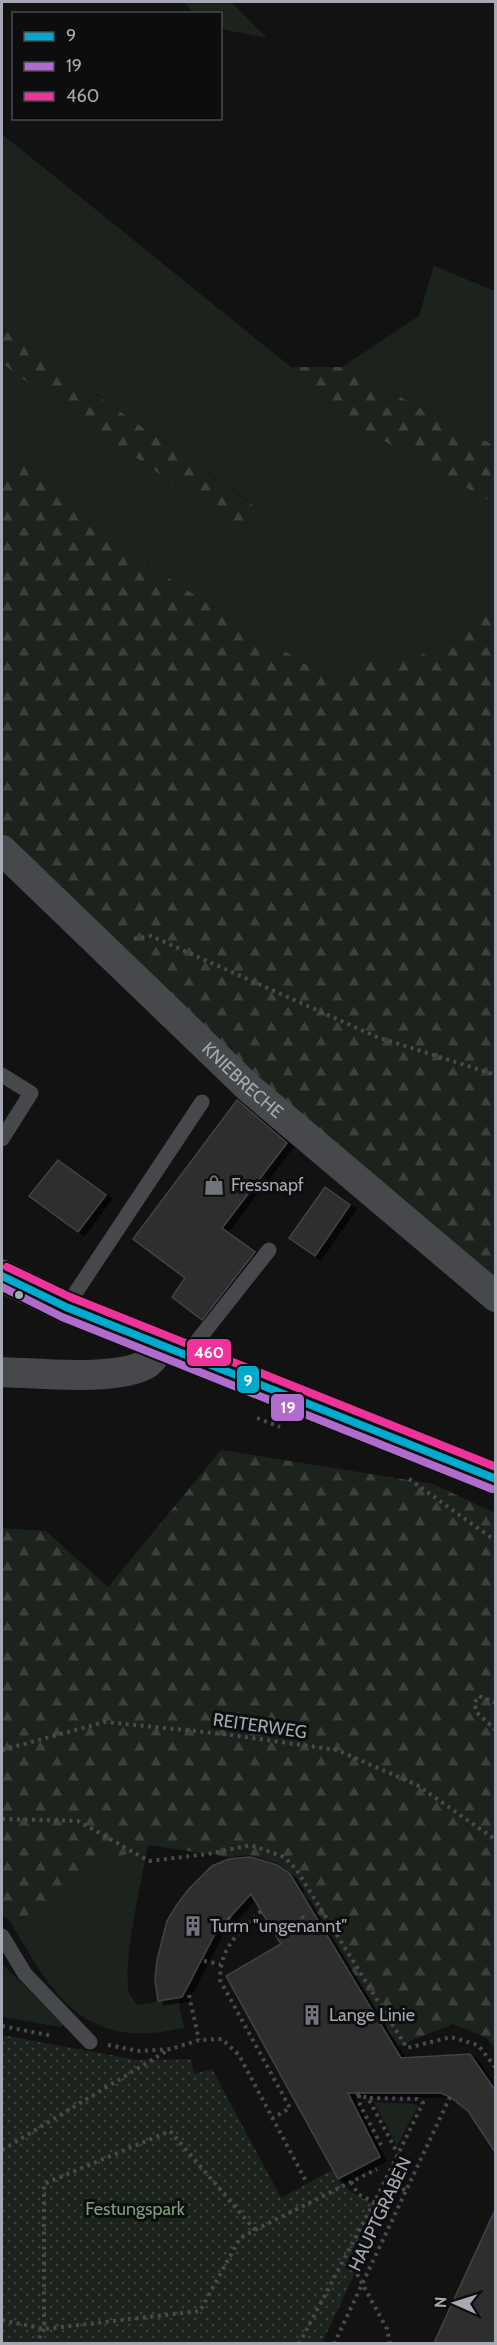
<svg xmlns="http://www.w3.org/2000/svg" width="497" height="2345" font-family="Cabin,sans-serif">
<defs>
<pattern id="forest-firs" width="22" height="20" patternUnits="userSpaceOnUse" patternTransform="scale(1.5)"><rect width="22" height="20" fill="#1c231d"/><path d="M5 1l3.5 6h-7zM16 11l3.5 6h-7z" fill="#3a403b"/></pattern>
<pattern id="park-dots" width="8" height="8" patternUnits="userSpaceOnUse" patternTransform="scale(1.5)"><rect width="8" height="8" fill="#1c231d"/><path d="M2 2h.1M6 6h.1" fill="none" stroke="#3a403b" stroke-width="1.8" stroke-linecap="round"/></pattern>
<filter id="shadow"><feDropShadow dx="6" dy="4" stdDeviation="0" flood-color="#0009"/></filter>
</defs>
<rect width="100%" height="100%" fill="#121213"/>
<path fill="#1c231d" d="M184 2H231L267 38 221 29 220 14 194 13Z
M2 134 296 371 322 405 495 504V594L476 616 414 660 359 657 331 680 174 582 24 465 2 469V363L226 520 262 511 2 328Z
M434 266 495 291V446L342 367 419 316Z
M148 1845C142 1879 122 1963 129 1993 131 1997 135 2001 137 2005L178 1998 184 2028C84 2051 54 1997 10 1921L55 1909 100 1865Z
M2 1964 61 2022 63 2025 61 2027 2 2017Z
M374 2102 414 2104 418 2106 397 2146Z"/>
<path fill="url(#forest-firs)" d="M2 328 247 501 262 511 252 522 226 520 20 377 2 363Z
M293 367H342L495 446V504L321 405Z
M24 465 174 582 331 680 359 657 414 660 476 616 495 594V1286L252 1076 2 837V469Z
M221 1450 433 1484 495 1513V2049L487 2038 453 2024 398 2046 291 1874 278 1863 250 1855 229 1857 148 1845 100 1865 55 1909 10 1921 2 1915V1528L46 1531 108 1587Z"/>
<path fill="url(#park-dots)" d="M2 2035 138 2060 191 2059 194 2074 212 2069 281 2198 332 2170C344 2192 364 2199 385 2209L322 2343H2Z"/>
<path fill="#2d2d2e" stroke="#424346" stroke-width="1.5" filter="url(#shadow)" d="M237 1100 287 1143 222 1228 255 1252 202 1320 172 1297 185 1278 133 1239Z
M58 1160 106 1195 78 1232 29 1196Z
M325 1187 350 1205 315 1256 289 1238Z
M250 1857 277 1865 290 1874 401 2058 470 2054 495 2090V2152L468 2111 450 2097 441 2093H348L380 2157 338 2179 226 1976 281 1944 251 1894 216 1932 182 1997 158 2001 155 1980 157 1960 167 1921 176 1906 188 1890 212 1866 229 1859Z
M495 2210V2343H434Z"/>
<g fill="none" stroke-linecap="round" stroke-linejoin="round">
<path stroke="#484a4d" stroke-width="4" stroke-dasharray="3 4.5" stroke-linecap="butt" d="M134 939 151 936 377 1037 496 1075
M257 1418 280 1427
M409 1479 496 1541
M496 1703 479 1696 474 1703 477 1713 496 1730
M2 1750 105 1722 224 1734 337 1750 417 1785 496 1840
M2 1819 78 1821 149 1861 208 1854 251 1845 284 1857 296 1869 407 2048 451 2037 478 2045 496 2068
M261 1911C239 1933 220 1946 220 1980L290 2108 273 2118
M302 1916 309 1928
M228 1917 241 1931
M204 1961 220 1964
M189 1995 199 2040
M2 2026 53 2036
M108 2045 139 2051 171 2049 199 2040 222 2039 239 2055 307 2183
M357 2093 359 2095 368 2098 398 2154
M359 2095 360 2105 381 2145
M2 2150 170 2049
M400 2181 405 2192
M351 2182 358 2194 374 2202
M255 2230 377 2169
M357 2274 387 2329 390 2344
M2 2320 44 2329 200 2311 240 2238 255 2230 170 2131 44 2184V2329L36 2344
M299 2344 379 2193 423 2103 417 2099 368 2098
M334 2344 450 2097"/>
<path stroke="#47484b" stroke-width="15" d="M2 1075 31 1093 2 1139
M66 1307 202 1102
M187 1354 269 1250
M2 1936 25 1974 90 2042"/>
<g stroke="#47484b" stroke-width="30">
<path id="s1" d="M2 850 249 1088 496 1297"/>
<path d="M2 1372C36 1373 120 1382 148 1363 154 1358 158 1351 161 1344"/>
</g>
<path stroke="#4b4c4f" stroke-width="33" d="M2 1276 66 1307 496 1479"/>
<g stroke="#0d0d0e" stroke-width="12">
<path id="bus-1" d="M2 1276 66 1307 496 1479"/>
</g>
<g stroke="#0d0d0e" stroke-width="12">
<path id="bus-2" d="M2 1287 62 1317 492 1489"/>
</g>
<g stroke="#0d0d0e" stroke-width="12">
<path id="bus-3" d="M7 1267 70 1297 496 1467"/>
</g>
<use href="#bus-1" stroke="#00a9ce" stroke-width="8"/>
<use href="#bus-2" stroke="#b06ccc" stroke-width="8"/>
<use href="#bus-3" stroke="#ef339a" stroke-width="8"/>
</g>
<defs>
<g id="shop-bare" transform="scale(1.62)"><path d="M-5-2.5h2.3a2.7 3.5 0 0 1 5.4 0H5L5.5 6h-11ZM-1.5-2.5h3a1.5 2.3 0 0 0-3 0Z" fill="#71747b" stroke="#0d0d0e" stroke-width="2.5" paint-order="stroke"/></g>
<g id="building-bare" transform="scale(1.62)"><path d="M-4-6H4V6H1V3H-1V6H-4ZM-2.5-4.3h1.7v1.8h-1.7ZM.8-4.3h1.7v1.8H.8ZM-2.5-1h1.7V.8h-1.7ZM.8-1h1.7V.8H.8Z" fill="#71747b" stroke="#0d0d0e" stroke-width="2.5" paint-order="stroke"/></g>
</defs>
<g fill-rule="evenodd">
<use href="#shop-bare" x="214" y="1185"/>
<use href="#building-bare" x="193" y="1926"/>
<use href="#building-bare" x="312" y="2015"/>
</g>
<circle fill="#a4a9b3" stroke="#0d0d0e" stroke-width="2" cx="19" cy="1295" r="5"/>
<g text-anchor="middle" dominant-baseline="central" stroke-width="6" stroke-linejoin="round" paint-order="stroke">
<g font-size="18" fill="#a4a9b3" stroke="#0d0d0e">
<text stroke="none"><textPath href="#s1" startOffset="333">KNIEBRECHE</textPath></text>
<text transform="translate(260 1726) rotate(8)">REITERWEG</text>
<text transform="translate(380 2214) rotate(-65)">HAUPTGRABEN</text>
</g>
<g font-size="18" fill="#a4a9b3" stroke="#0d0d0e" text-anchor="start">
<text x="231" y="1185">Fressnapf</text>
<text x="210" y="1926">Turm "ungenannt"</text>
<text x="329" y="2015">Lange Linie</text>
</g>
<g font-size="18" fill="#7c9e7c" stroke="#0d0d0e">
<text x="135" y="2209">Festungspark</text>
</g>
</g>
<g stroke="#0d0d0e" stroke-width="2">
<rect x="186" y="1338" width="46" height="29" rx="6" fill="#ef339a"/>
<rect x="236" y="1365" width="24" height="29" rx="6" fill="#00a9ce"/>
<rect x="270" y="1393" width="35" height="29" rx="6" fill="#b06ccc"/>
</g>
<g font-size="16" text-anchor="middle" font-weight="bold" fill="#fff">
<text x="209" y="1358">460</text>
<text x="248" y="1386">9</text>
<text x="288" y="1413">19</text>
</g>
<rect width="497" height="2345" fill="none" stroke="#a4a9b3" stroke-width="6"/>
<rect x="12" y="12" width="210" height="108" fill="#0d0d0e" stroke="#494b50" stroke-width="1.5"/>
<rect x="24" y="32" width="30" height="9" fill="#00a9ce" stroke="#494b50" stroke-width="1.5"/>
<text x="66" y="42" font-size="18" fill="#a4a9b3">9</text>
<rect x="24" y="62" width="30" height="9" fill="#b06ccc" stroke="#494b50" stroke-width="1.5"/>
<text x="66" y="72" font-size="18" fill="#a4a9b3">19</text>
<rect x="24" y="92" width="30" height="9" fill="#ef339a" stroke="#494b50" stroke-width="1.5"/>
<text x="66" y="102" font-size="18" fill="#a4a9b3">460</text>
<g transform="translate(455 2303) rotate(273)" stroke="#0d0d0e" stroke-width="4.5" paint-order="stroke">
<path d="M0-4.5L10 22L0 15L-10 22Z" fill="#a4a9b3"/>
<text y="-9" font-size="16" font-weight="bold" text-anchor="middle" fill="#a4a9b3">N</text>
</g>
</svg>
